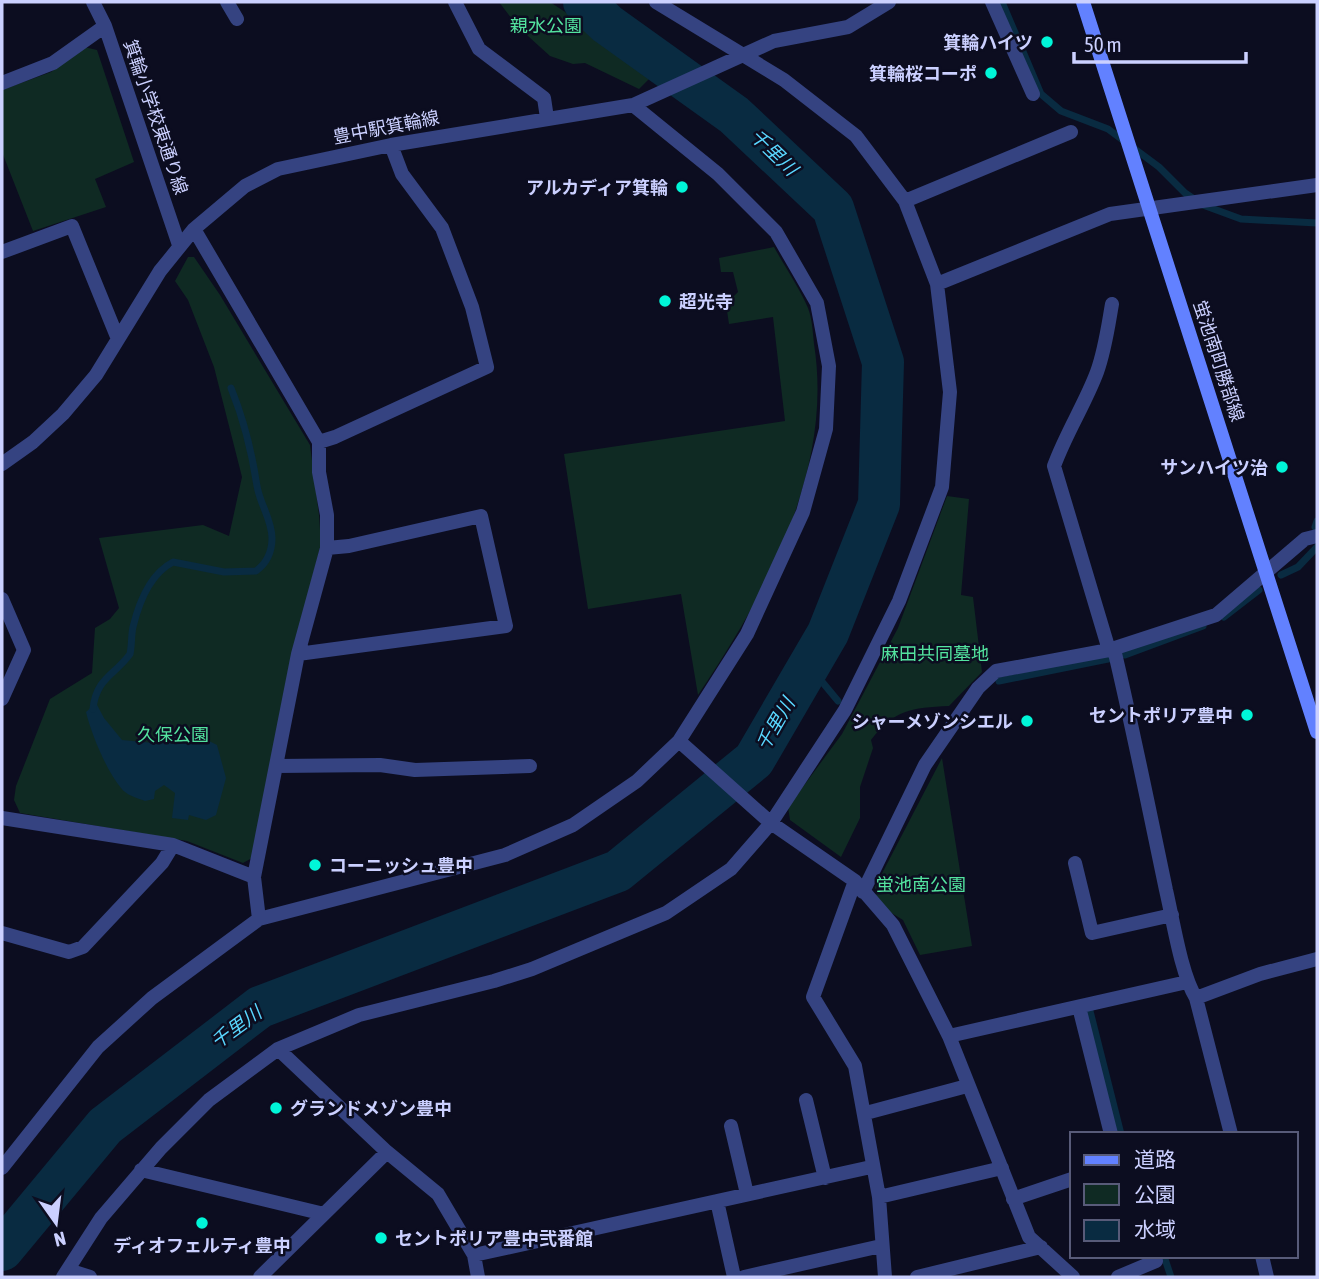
<svg xmlns="http://www.w3.org/2000/svg" width="1319" height="1279" font-family="'Asap Condensed','Noto Sans JP',sans-serif">
<rect width="100%" height="100%" fill="#0c0d20"/>
<path fill="#0f2a23" d="M499 2H550L621 49 620 53 652 76 639 89 585 63 573 64 550 56 518 27Z
M84 47 97 50 134 162 95 179 106 207 33 231 2 152V90L51 72Z
M774 247C785 267 799 287 808 308 812 318 813 333 814 344 834 468 766 595 698 695L681 594 588 609 564 454 785 421 773 317 729 324 726 304 738 292 733 272H721L719 258Z
M188 257H194L220 295 310 445 319 515 321 544 289 667 252 858 243 863 187 841 20 813 14 800 16 786 50 699 92 673 95 628 110 619 119 608 99 538 203 525 229 536 242 477 214 367 188 300 175 281Z
M947 496 969 499 961 595 973 597 982 672 949 706C911 708 895 709 871 740L873 748 860 787V818L841 857 790 820 788 807 842 734 898 628Z
M942 758 972 946 920 955 903 920 885 909 875 895V887Z"/>
<path fill="#092b41" d="M96 703 104 718 122 740 154 743 175 732 201 737 217 745 226 778 216 815 206 820 189 815 188 820 172 818 175 793 164 785 155 791 154 799 145 801C137 798 126 795 121 788 106 770 91 733 86 712Z"/>
<g fill="none" stroke-linecap="round" stroke-linejoin="round">
<path stroke="#092b41" stroke-width="7" d="M1002 2 1041 94 1061 111 1108 129 1159 167 1185 193 1203 205 1241 219 1317 223
M1315 527 1317 521
M1281 575 1298 567 1317 547
M1224 617 1259 590
M1125 655 1203 626
M809 666 838 701
M999 681 1108 659
M93 709C96 678 115 675 130 654 132 645 131 636 133 627 139 602 150 574 173 562L224 572 256 571C267 563 272 551 272 538 272 520 260 504 257 486 252 453 244 420 231 388
M1090 1011 1121 1134
M1164 1256 1171 1277"/>
<path stroke="#092b41" stroke-width="42" d="M2 1250 105 1126 260 1007 618 871 754 760 828 633 879 504 883 362 833 208 734 115 607 24 584 2"/>
<path stroke="#354381" stroke-width="14" d="M93 2 105 26 179 245
M227 2 237 19
M455 2 479 49 544 98 547 118
M992 2 1033 94
M2 83 53 63 105 26
M905 201 1071 132
M194 229 319 442V472L327 515V548L298 654 254 877
M2 252 72 226 118 339
M937 284 1110 214 1317 185
M319 442 335 437 487 367 472 307 442 228 402 174 391 145
M2 464 33 442 63 414 96 375 160 271 194 229 245 186 278 169 391 145 633 105 774 41 848 27 889 2
M2 599 24 650 2 699
M1114 649C1133 729 1149 809 1166 890 1173 920 1181 974 1196 998L1231 1134
M1109 650 1054 466C1066 433 1085 404 1097 372 1105 350 1108 327 1112 304
M298 654 506 626 481 516 349 546 327 548
M679 741 771 823 855 881 893 925 949 1036 1029 1237 1073 1277
M277 766 380 765 415 770 530 766
M2 818 173 845 254 877 259 919
M1075 863 1092 933 1172 915
M855 881 813 997 855 1066 879 1197 885 1277
M863 892 925 765 978 688 996 671 1109 650 1216 615 1305 539 1317 536
M2 933 69 952 83 947 162 863 173 845
M1196 998 1260 974 1317 959
M1079 1007 1111 1134
M949 1036 1187 982
M278 1049 387 1152 438 1194 474 1255 478 1277
M806 1100 825 1178
M866 1113 967 1086
M731 1126 747 1194
M2 1168 98 1047 152 998 259 919 505 855 573 825 637 781 679 741 747 634 803 512 826 429 829 366 817 303 776 232 718 174 633 105
M141 1170 324 1214
M879 1197 1002 1168
M1013 1199 1072 1179
M717 1201 734 1277
M474 1255 871 1167
M1262 1256 1267 1277
M68 1270 90 1277
M63 1277 101 1218 161 1148 209 1100 278 1049 359 1015 494 981 532 969 666 913 731 869 771 823 845 710 899 601 942 487 950 392 937 284 905 201 856 136 784 80 656 2
M260 1277 387 1152
M744 1277 881 1246
M917 1277 1041 1247
M1118 1277 1156 1261 1154 1256"/>
<path stroke="#6281ff" stroke-width="14" d="M1083 2 1317 732"/>
</g>
<g fill="#00f6d8" stroke="#0c0d20" stroke-width="2.5">
<circle cx="1047" cy="42" r="7"/>
<circle cx="991" cy="73" r="7"/>
<circle cx="682" cy="187" r="7"/>
<circle cx="665" cy="301" r="7"/>
<circle cx="1282" cy="467" r="7"/>
<circle cx="1247" cy="715" r="7"/>
<circle cx="1027" cy="721" r="7"/>
<circle cx="315" cy="865" r="7"/>
<circle cx="276" cy="1108" r="7"/>
<circle cx="202" cy="1223" r="7"/>
<circle cx="381" cy="1238" r="7"/>
</g>
<g text-anchor="middle" dominant-baseline="central" stroke-width="5" stroke-linejoin="round" paint-order="stroke">
<g font-size="18" fill="#53e39f" stroke="#0c0d20">
<text x="546" y="25">親水公園</text>
<text x="935" y="653">麻田共同墓地</text>
<text x="173" y="734">久保公園</text>
<text x="921" y="884">蛍池南公園</text>
</g>
<g font-size="18" font-weight="bold" fill="#cbd0ff" stroke="#0c0d20" text-anchor="end">
<text x="1033" y="42">箕輪ハイツ</text>
<text x="977" y="73">箕輪桜コーポ</text>
<text x="668" y="187">アルカディア箕輪</text>
<text x="679" y="301" text-anchor="start">超光寺</text>
<text x="1268" y="467">サンハイツ治</text>
<text x="1233" y="715">セントポリア豊中</text>
<text x="1013" y="721">シャーメゾンシエル</text>
<text x="329" y="865" text-anchor="start">コーニッシュ豊中</text>
<text x="290" y="1108" text-anchor="start">グランドメゾン豊中</text>
<text x="395" y="1238" text-anchor="start">セントポリア豊中弐番館</text>
<text x="202" y="1245" text-anchor="middle">ディオフェルティ豊中</text>
</g>
<g font-size="18" fill="#cbd0ff" stroke="#0c0d20">
<text transform="translate(156 117) rotate(71)">箕輪小学校東通り線</text>
<text transform="translate(386 127) rotate(-11)">豊中駅箕輪線</text>
<text transform="translate(1219 361) rotate(72)">蛍池南町勝部線</text>
</g>
<g font-size="19" font-style="italic" fill="#59d7ff" stroke="#0c0d20">
<text transform="translate(774 152) rotate(44)">千里川</text>
<text transform="translate(775 724) rotate(-60)">千里川</text>
<text transform="translate(236 1027) rotate(-36)">千里川</text>
</g>
</g>
<rect width="1319" height="1279" fill="none" stroke="#cbd0ff" stroke-width="7"/>
<rect x="1070" y="1132" width="228" height="126" fill="#0c0d20" stroke="#585b79" stroke-width="2"/>
<rect x="1084" y="1155" width="35" height="10" fill="#6281ff" stroke="#585b79" stroke-width="2"/>
<text x="1134" y="1167" font-size="21" fill="#cbd0ff">道路</text>
<rect x="1084" y="1184" width="35" height="21" fill="#0f2a23" stroke="#585b79" stroke-width="2"/>
<text x="1134" y="1202" font-size="21" fill="#cbd0ff">公園</text>
<rect x="1084" y="1220" width="35" height="21" fill="#092b41" stroke="#585b79" stroke-width="2"/>
<text x="1134" y="1237" font-size="21" fill="#cbd0ff">水域</text>
<g transform="translate(56 1223) rotate(166)" stroke="#0c0d20" stroke-width="5" paint-order="stroke">
<path d="M0-5L12 26L0 18L-12 26Z" fill="#cbd0ff"/>
<text y="-10" font-size="19" font-weight="bold" text-anchor="middle" fill="#cbd0ff">N</text>
</g>
<path d="M1074 52v10h172v-10" fill="none" stroke="#cbd0ff" stroke-width="3.5"/>
<text x="1084" y="52" font-size="21" fill="#cbd0ff" stroke="#0c0d20" stroke-width="5" paint-order="stroke">50 m</text>
</svg>
